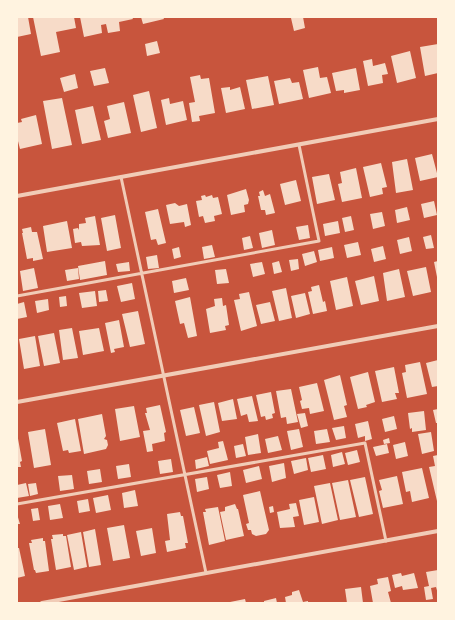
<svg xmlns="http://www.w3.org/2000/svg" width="455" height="620" font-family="'PT Sans',sans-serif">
<rect width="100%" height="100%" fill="#c8553d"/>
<path fill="#f7dbc8" d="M17 17H28L31 34 17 37Z
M33 17H74L76 28 56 32 60 52 41 56Z
M80 17H132L133 19 119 22 120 31 108 33 106 24 101 25 102 33 84 37Z
M141 17H163L164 19 143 24Z
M303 17 305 28 294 31 291 18Z
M157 41 160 53 147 56 145 44Z
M438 44V73L425 76 420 47Z
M410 51 416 78 397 83 391 56Z
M372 59 373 66 385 63 388 74 382 75 383 83 368 86 363 61Z
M318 67 320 78 327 77 331 93 309 98 303 70Z
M105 68 109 83 94 86 90 71Z
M356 68 360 90 344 93V90L336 91 332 73Z
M75 74 78 88 64 92 60 78Z
M200 75 201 79 209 78 215 113 199 116 200 121 192 122 189 103 195 102 190 77Z
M268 76 274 105 252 109 246 80Z
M290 78 292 83 299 82 303 99 279 104 274 81Z
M230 87V90L240 87 245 109 226 113 221 88Z
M149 91 157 128 141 132 133 95Z
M62 98 72 145 52 149 43 101Z
M169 98 170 104 183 101 187 120 166 125 161 100Z
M124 102 131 133 108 138 104 121 110 119 107 106Z
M93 106 101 140 82 144 75 110Z
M36 115 42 144 20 149 17 137V123L22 122 21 119Z
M432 154 438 177 420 181 415 158Z
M407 159 413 190 396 193 392 162Z
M381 163 387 187 382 188 383 194 370 197 363 167Z
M356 168 362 198 342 202 338 184 342 183 340 172Z
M329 174 335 200 317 204 312 177Z
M296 180 301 201 285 205 280 184Z
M246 189 249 200 248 204 244 205 245 212 231 215 227 195Z
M263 190 265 196 270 194 275 213 266 215 265 210H261L258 196H260L259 192Z
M205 195 206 197 212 195 213 198 218 197 222 214 214 216 215 221 205 223 203 216 199 217 196 201 202 200 201 196Z
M434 201 437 215 424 218 421 204Z
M175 203 179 206 187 204 191 225 185 227 184 222 170 224 166 205Z
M407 207 410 220 397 223 395 210Z
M158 209 166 243 158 245 156 239 151 240 145 212Z
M382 212 385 226 373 229 370 214Z
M115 215 121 248 107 251 101 218Z
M95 216 100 245 82 246 81 242 75 243 73 229 78 228 79 230V224L86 223 85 218Z
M351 216 354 230 345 232 342 218Z
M67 221 72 248 47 252 43 226Z
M338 221 340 233 325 236 323 224Z
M308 225 310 238 299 240 296 227Z
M31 227 32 232H37L43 259 33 261V258L27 259 22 233H23L22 229Z
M272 230 275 245 262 248 259 233Z
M431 235 434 248 426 249 423 237Z
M250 236 253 248 244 250 242 238Z
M409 237 412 251 400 254 397 240Z
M358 242 361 255 347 258 344 245Z
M212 245 215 257 204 259 202 247Z
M383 246 386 259 374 262 371 249Z
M179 247 181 257 174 259 172 249Z
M332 247 334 258 320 261 318 250Z
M314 251 317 262 305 266 302 254Z
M157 255 159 268 148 269 146 257Z
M298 259 299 269 291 271 289 260Z
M105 261 107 275 80 280 78 266Z
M279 261 282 272 274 274 272 263Z
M438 261V276L437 277 434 262Z
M129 262 130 271 118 272 116 264Z
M262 262 265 274 253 277 250 264Z
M426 267 431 292 413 296 407 271Z
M34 268 38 288 23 291 20 271Z
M78 268 79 279 67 281 65 270Z
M226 269 229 283 217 284 215 270Z
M399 269 405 297 387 301 383 273Z
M374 276 379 301 361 305 355 281Z
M347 277 353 306 336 310 330 281Z
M186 278 189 290 174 293 172 281Z
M132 283 135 299 121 302 117 286Z
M319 285 323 302 325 301 327 311 313 314 308 292 312 291 311 287Z
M286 288 292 318 279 321 272 291Z
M106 290 108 301 99 302 98 291Z
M95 291 97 306 82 308 79 293Z
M249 292 257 326 241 331 234 300 240 299 239 294Z
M305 293 310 314 296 318 291 296Z
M66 296 67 306 60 307 59 297Z
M190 297 197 336 188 338 184 323 180 324 175 301Z
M222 298 223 306 226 305 229 325 225 326 226 330 210 333 206 309 215 306 214 299Z
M48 299 49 310 37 313 35 301Z
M24 302 27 317 17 319V304Z
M270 302 275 321 261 324 256 305Z
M138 311 145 344 130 347 122 314Z
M119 320 124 347 114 349 115 352 111 353 105 323Z
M72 328 78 358 63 360 59 330Z
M99 328 104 351 83 355 79 331Z
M54 333 60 363 44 366 38 336Z
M35 336 40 366 24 369 19 339Z
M438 360V386L432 387 426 363Z
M420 362 427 394 407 398 402 373 406 372 405 365Z
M394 367 399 393H395L397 399 382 402 375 371Z
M368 372 375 402 366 405 367 407 358 409 350 377Z
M340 375 347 405 344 406 347 417 334 420 324 380Z
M317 383 324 411 310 414 309 408 302 409 300 401 302 400 299 387Z
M291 389 298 422 287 424 286 417 281 418 276 391Z
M271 392 275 413 272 414 273 418 266 420 265 416 261 417 256 395Z
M252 396 258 421 249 422 247 414 241 416 237 399Z
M233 399 237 419 222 421 218 403Z
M214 402 220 432 206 436 199 405Z
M160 405 166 432 164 433 165 441 152 444 153 451 147 452 143 431 150 430 145 413H147L146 408Z
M134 406 140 437 120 441 115 409Z
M194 407 200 433 186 436 180 410Z
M438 409V423H436L433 410Z
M424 411 426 430 412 432V428L410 429 408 413Z
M305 413 308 426 301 428 297 414Z
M102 414 106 436 104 439 107 440 108 445 106 449 84 454 78 419Z
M394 416 397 429 385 432 382 419Z
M75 419 81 451 69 453 68 450 63 451 57 423Z
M368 421 372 439 365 441V436L358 438 355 424Z
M344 426 346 438 336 440 332 428Z
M45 429 51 465 34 468 28 432Z
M299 429 303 447 291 450 287 431Z
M327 429 330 442 316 444 314 431Z
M431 432 434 451 422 454 418 434Z
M17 433 22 461 20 462 21 467H17Z
M258 434 261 453 248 455 245 437Z
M278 436 282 450 268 453 265 439Z
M389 438 390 443 384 444 383 440Z
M223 441 228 460 210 464 207 451 219 448 218 442Z
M405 442 408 456 396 459 393 445Z
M243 444 246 456 236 458 234 446Z
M387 444 389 453 376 456 373 447Z
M357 450 360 462 348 465 345 453Z
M342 452 345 464 333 467 331 455Z
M323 455 326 469 311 472 308 458Z
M438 455V501H437L429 467 435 466 433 456Z
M207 457 209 466 196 469 195 460Z
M306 458 308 470 294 474 291 461Z
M171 459 173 472 160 474 158 461Z
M284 463 286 478 272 482 269 466Z
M129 464 131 477 118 479 116 466Z
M259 466 262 479 246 483 243 470Z
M422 468 429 498 412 502 410 491 406 492 402 472Z
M100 469 102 482 89 484 87 471Z
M230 472 232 486 220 488 217 475Z
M72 475 74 489 60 491 58 476Z
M397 476 403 504 383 508 379 491 382 490 379 480Z
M207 477 209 489 197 492 195 479Z
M365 477 373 514 359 517 350 480Z
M348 480 356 517 340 520 332 483Z
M26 483 29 496 17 498V485Z
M36 483 38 494 30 496 28 484Z
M330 483 338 520 322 524 314 486Z
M135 490 138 506 124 508 122 493Z
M260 491 269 530 266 534 256 536 252 534 251 530H248L246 524 249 523 243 495Z
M108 495 111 510 96 513 93 498Z
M314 497 319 522 304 525 299 500Z
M88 499 90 511 79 513 77 501Z
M296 503 299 516 293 517 295 527 280 528 277 512 290 509 289 504Z
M60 504 63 518 50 520 48 506Z
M235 504 237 509H238L244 536 226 540 220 512 225 511V507Z
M273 506 274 512 270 513 269 507Z
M218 507 225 541 209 545 203 512H206L205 509Z
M38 508 40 520 33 521 31 509Z
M180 512 181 516H183L188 543H185L186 548 167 552 165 541 170 540 167 514Z
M17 514 20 524H17Z
M124 525 130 558 113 561 107 528Z
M152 528 156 553 141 556 136 531Z
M95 529 101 565 89 567 83 532Z
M81 532 87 567 74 570 67 535Z
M63 534V536H66L71 567 56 570 51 539H53L52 535Z
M43 538V541H45L49 571 36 573 35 570H34L29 543H32L31 540Z
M17 548H19L25 576 17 578Z
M438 570V594L436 587 431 588 433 599 426 600 424 587 429 586 426 572Z
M401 573 402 576 414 573 418 588 403 590 402 586 395 588 392 575Z
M388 577 391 591 388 592 391 603H373L370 586 378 584 377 579Z
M361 587 363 603H347L345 589Z
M299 590 303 602 308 601V603H286L285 597 292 595V592Z
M276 598 277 603H264V601Z
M245 599 246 603H230V602Z"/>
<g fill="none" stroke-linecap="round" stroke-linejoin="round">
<path stroke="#f1ccb7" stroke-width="3" d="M121 177 206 573
M17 296 319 241 299 145
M17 504 365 443 386 541"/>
<path stroke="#f1ccb7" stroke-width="4" d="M17 196 438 119
M17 402 438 326
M42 603 438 531"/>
</g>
<rect width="455" height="620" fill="none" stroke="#fff3e0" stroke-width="36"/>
</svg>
